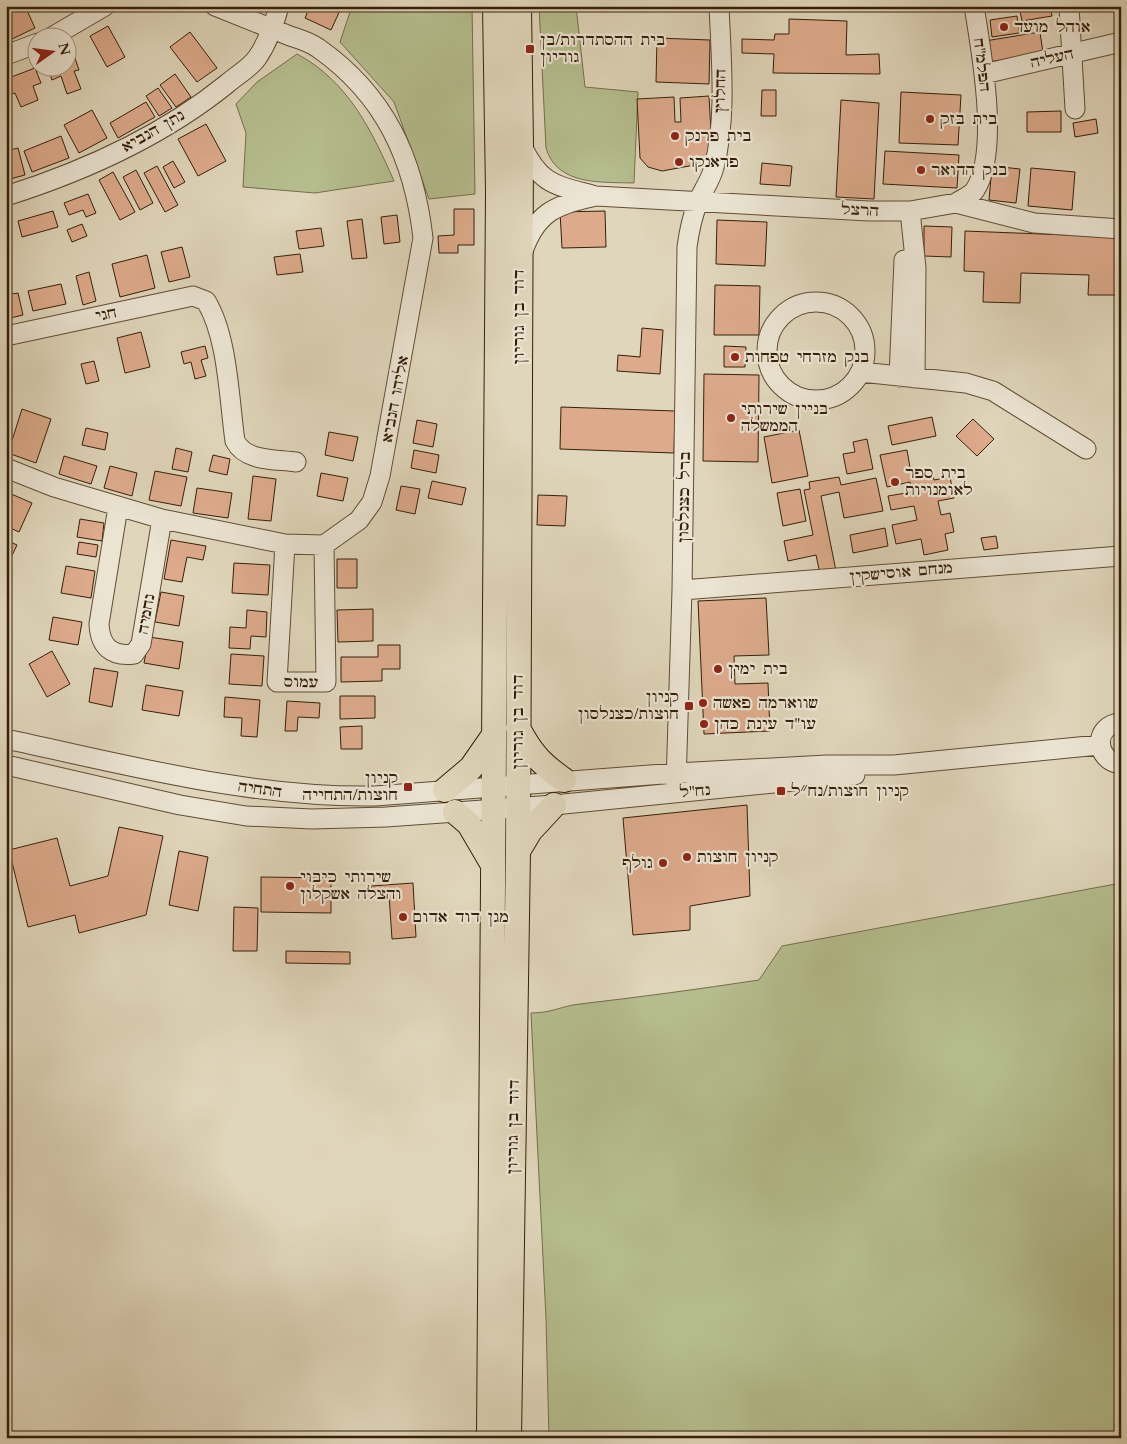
<svg xmlns="http://www.w3.org/2000/svg" width="1127" height="1444" font-family="Cardo,'Frank Ruhl Libre',serif">
<rect width="100%" height="100%" fill="#e0d6bb"/>
<filter id="stains"><feTurbulence type="fractalNoise" baseFrequency=".004" numOctaves="4"/><feColorMatrix values="0 0 0 0 .2 0 0 0 0 .09 0 0 0 0 .02 0 0 0 .5 -.17"/></filter>
<radialGradient id="worn" r=".72"><stop offset=".6" stop-color="#630" stop-opacity="0"/><stop offset="1" stop-color="#630" stop-opacity=".3"/></radialGradient>
<path fill="#b5bd8e" stroke="#756e4b" d="M352 6H472L475 194 429 199 394 102 340 42Z
M539 6H576L585 87 638 92 634 183C602 182 557 186 546 148Z
M297 54C348 81 372 131 394 181L315 193 243 187 246 133 236 104 257 82Z
M1121 883V1438H549L546 1319 531 1013C552 1013 561 1006 580 1004 640 997 700 989 759 980L782 946Z"/>
<path fill="#ddab8c" stroke="#351f08" d="M6 6H25L35 28 12 39 6 25Z
M310 6H342L331 30 305 18Z
M1019 6H1050L1052 16 1022 21Z
M1017 16 1019 33 992 37 990 20Z
M789 19 847 21 846 55 879 54 880 74 773 73 774 54 742 53V39L774 40 775 34H789Z
M108 26 125 57 107 67 90 36Z
M190 32 217 68 197 82 170 47Z
M1040 32 1043 53 989 62 985 41Z
M657 38 710 40 709 84 656 82Z
M74 55 79 70 74 71 81 89 67 94 61 76 52 80 48 68H68V58Z
M35 68 41 83 33 86 38 100 21 107 15 93 12 94 6 79Z
M175 74 191 97 176 107 160 85Z
M158 88 172 108 159 116 146 96Z
M762 90H776V116H761Z
M901 92 961 95 958 145 899 143Z
M709 96 712 151 700 164 662 171 648 167 640 158 637 99 674 97 675 122H681L680 98Z
M841 100 879 103 874 199 836 197Z
M146 102 155 117 118 138 110 123Z
M92 110 107 138 79 153 64 125Z
M1061 111V132H1027V112Z
M1096 119 1098 133 1075 137 1073 123Z
M206 124 226 161 198 176 178 139Z
M61 136 69 158 32 172 24 151Z
M18 148 25 175 6 180V151Z
M885 151 959 155 957 188 883 184Z
M173 161 185 182 174 188 163 167Z
M762 163 792 166 790 186 760 184Z
M1121 163V216L1119 217 1116 164Z
M157 166 178 205 165 212 144 173Z
M992 166 1020 169 1016 203 989 200Z
M1031 168 1075 172 1072 210 1028 206Z
M136 170 153 203 140 210 123 177Z
M113 172 135 212 120 220 99 180Z
M88 194 96 213 86 217 83 210 69 215 64 203Z
M454 209H474V245H458V253H439L438 236 454 235Z
M53 211 58 227 22 237 18 221Z
M605 211 606 247 562 248 560 212Z
M397 215 400 242 384 244 381 217Z
M362 219 367 258 352 259 347 221Z
M717 220 767 222 765 266 716 264Z
M82 224 87 236 72 242 67 230Z
M924 226 952 227 951 257 924 256Z
M321 228 324 246 299 249 296 231Z
M965 231 1118 237 1116 295H1088L1089 275 1021 273 1020 303 983 302 984 272 964 271Z
M182 247 190 277 169 282 161 252Z
M300 254 303 272 277 275 274 257Z
M147 255 155 288 120 297 112 264Z
M89 272 96 301 83 305 76 276Z
M61 284 66 304 33 311 28 291Z
M715 285 760 286 759 335H714Z
M18 293 23 315 6 319V295Z
M642 328 663 330 660 374 617 371 618 355 640 357Z
M141 332 150 367 125 373 117 338Z
M205 346 208 358 201 360 206 376 195 379 191 362 184 364 181 352Z
M724 346 746 347 745 367H724Z
M94 361 99 381 86 384 81 364Z
M704 374 759 375 758 462 703 461Z
M561 407 675 411 674 453 560 449Z
M22 409 51 419 36 463 8 453Z
M932 417 936 436 892 445 888 426Z
M973 419 994 439 977 456 956 436Z
M417 420 437 424 433 447 413 443Z
M86 428 108 433 105 450 82 445Z
M799 430 808 476 772 483 764 437Z
M329 432 358 437 353 461 325 455Z
M867 439 873 469 847 474 843 454 855 452 853 442Z
M176 448 192 452 188 472 172 469Z
M414 450 439 455 436 473 411 468Z
M907 450 911 473 932 469 934 480 950 477 954 498 938 501 941 515 950 513 954 532 945 534 948 550 924 555 921 539 896 544 892 525 917 520 914 506 891 510 888 496 912 492 910 482 887 487 880 455Z
M213 455 230 459 227 475 209 471Z
M64 456 97 466 91 484 59 474Z
M110 466 137 473 132 496 104 488Z
M155 471 187 477 181 506 149 500Z
M321 473 348 478 343 501 317 496Z
M253 476 276 479 271 521 248 519Z
M839 477 841 485 876 478 883 511 844 518 839 492 821 496 836 571 820 574 816 555 788 561 784 541 813 535 804 490 810 489 809 482Z
M432 481 466 488 462 505 428 498Z
M401 486 420 489 415 514 396 510Z
M197 488 232 493 228 518 193 513Z
M800 489 806 521 783 526 777 493Z
M9 493 32 503 19 532 6 526V499Z
M538 495 567 496 565 526 537 525Z
M80 519 104 523 102 541 77 537Z
M885 528 888 546 853 553 850 535Z
M996 536 998 548 984 550 981 538Z
M6 540 17 545 6 568Z
M171 540 206 546 203 560 187 557 182 582 164 579Z
M79 542 98 545 96 557 77 554Z
M337 559H357V588H337Z
M234 563 270 565 268 595 232 593Z
M66 566 95 571 91 598 61 593Z
M161 592 184 596 179 626 155 622Z
M766 598 769 655 734 656 735 684 768 683 770 731 704 734 698 601Z
M373 609V641L338 642 337 610Z
M247 610 267 612 266 637 251 636 250 649 229 648 230 627 246 628Z
M53 617 82 622 78 645 49 640Z
M149 637 183 642 179 669 144 663Z
M378 645H400V669H382V681L341 682V657H378Z
M52 651 70 684 47 697 29 664Z
M231 654 264 656 262 686 229 684Z
M94 668 118 672 112 707 89 702Z
M146 685 183 691 179 716 142 710Z
M340 696H375V718L340 719Z
M225 697 260 700 257 737 241 736 242 718 224 717Z
M287 701 320 703 319 718 298 717 297 731H285Z
M362 726V749H341L340 727Z
M747 805 750 896 690 906V930L633 935 623 818Z
M119 827 163 836 146 915 79 933 75 915 28 927 9 850 57 838 70 886 108 876Z
M179 851 208 857 198 911 169 905Z
M261 877 331 878V913L261 912Z
M413 883 416 937 392 939 389 895 372 896 371 886Z
M234 907 258 908 257 951H233Z
M286 951 350 952V964L286 963Z"/>
<g fill="none" stroke-linecap="round" stroke-linejoin="round">
<g stroke="#604d35" stroke-width="21">
<path id="minor" d="M1069 6 1075 109
M50 38 105 6
M6 55 38 43
M984 74 1121 42
M522 146C541 186 556 185 596 196L869 211H910L956 203 1034 223 1121 229
M6 196C85 171 164 135 228 83 237 75 250 68 257 58 268 42 274 25 279 6
M956 203C962 199 972 195 975 190 1000 151 981 50 974 6
M910 211 916 268 915 378
M523 251C536 214 554 205 592 197
M767 351a49 49 0 1 1 98 0a49 49 0 1 1-98 0Z
M6 336 193 296 206 301C228 337 229 399 235 441 246 462 275 459 296 462
M861 372 966 383 993 391 1086 449
M899 377 904 260
M6 468 54 487 162 519 285 544 324 545 359 520 372 502 380 476 423 238C414 159 385 95 318 48 310 42 299 39 290 36 265 26 240 16 215 6
M118 507 99 624C100 646 111 657 134 654L141 644 162 519
M285 544 277 682H326L324 545
M682 590 1121 556
M1121 723C1093 724 1094 761 1121 764
M6 739C128 765 250 798 375 796L676 773 827 765H894L1099 745
M6 765 180 805 246 816 312 819 386 817 554 805 855 775
M676 784 682 590 687 247C689 232 692 217 698 202 703 190 711 180 714 167 727 118 721 57 719 6"/>
</g>
<g stroke="#351f08" stroke-width="26">
<path id="major" d="M518 728C531 753 541 764 564 780
M445 790 471 768 494 735
M455 812 469 824 493 865
M518 851 530 831 554 805
M489 1438 498 192 495 6
M509 1438 518 851 521 145 519 6"/>
</g>
<use href="#minor" stroke="#ebe4d3" stroke-width="19"/>
<use href="#major" stroke="#e0d6bb" stroke-width="24"/>
</g>
<g fill="#8f2418" stroke="#ebe4d3" stroke-width="2">
<circle cx="1004" cy="27" r="5"/>
<rect x="525" y="44" width="10" height="10" rx="2.5"/>
<circle cx="930" cy="119" r="5"/>
<circle cx="675" cy="136" r="5"/>
<circle cx="679" cy="162" r="5"/>
<circle cx="921" cy="170" r="5"/>
<circle cx="735" cy="357" r="5"/>
<circle cx="731" cy="418" r="5"/>
<circle cx="895" cy="482" r="5"/>
<circle cx="718" cy="669" r="5"/>
<circle cx="703" cy="703" r="5"/>
<rect x="684" y="701" width="10" height="10" rx="2.5"/>
<circle cx="704" cy="724" r="5"/>
<rect x="403" y="782" width="10" height="10" rx="2.5"/>
<rect x="776" y="786" width="10" height="10" rx="2.5"/>
<circle cx="687" cy="857" r="5"/>
<circle cx="663" cy="863" r="5"/>
<circle cx="290" cy="886" r="5"/>
<circle cx="403" cy="917" r="5"/>
</g>
<g text-anchor="middle" dominant-baseline="central" stroke-width="4.5" stroke-linejoin="round" paint-order="stroke">
<g font-size="15" fill="#351f08" stroke="#ebe4d3" text-anchor="start">
<text x="1014" y="27">אוהל מועד</text>
<text x="540" y="40">בית ההסתדרות/בן<tspan x="540" dy="17">גוריון</tspan></text>
<text x="940" y="119">בית בזק</text>
<text x="685" y="136">בית פרנק</text>
<text x="689" y="162">פראנקו</text>
<text x="931" y="170">בנק הדואר</text>
<text x="745" y="357">בנק מזרחי טפחות</text>
<text x="741" y="409">בניין שירותי<tspan x="741" dy="17">הממשלה</tspan></text>
<text x="905" y="473">בית ספר<tspan x="905" dy="17">לאומנויות</tspan></text>
<text x="728" y="669">בית ימין</text>
<text x="679" y="697" text-anchor="end">קניון<tspan x="679" dy="17">חוצות/כצנלסון</tspan></text>
<text x="713" y="703">שווארמה פאשה</text>
<text x="714" y="724">עו"ד עינת כהן</text>
<text x="398" y="778" text-anchor="end">קניון<tspan x="398" dy="17">חוצות/התחייה</tspan></text>
<text x="791" y="791">קניון חוצות/נח״ל</text>
<text x="697" y="857">קניון חוצות</text>
<text x="653" y="863" text-anchor="end">גולף</text>
<text x="300" y="877">שירותי כיבוי<tspan x="300" dy="17">והצלה אשקלון</tspan></text>
<text x="413" y="917">מגן דוד אדום</text>
</g>
<g font-size="15" fill="#351f08" stroke="#ebe4d3">
<text transform="translate(1052 58) rotate(-13)">העליה</text>
<text transform="translate(982 65) rotate(83)">הפלמ"ח</text>
<text transform="translate(720 91) rotate(-89)">החלוץ</text>
<text transform="translate(153 131) rotate(-30)">נתן הנביא</text>
<text transform="translate(860 210) rotate(3)">הרצל</text>
<text transform="translate(106 314) rotate(-12)">חגי</text>
<text transform="translate(519 317) rotate(-90)">דוד בן גוריון</text>
<text transform="translate(395 399) rotate(-79)">אליהו הנביא</text>
<text transform="translate(684 497) rotate(-89)">ברל כצנלסון</text>
<text transform="translate(901 572) rotate(-5)">מנחם אוסישקין</text>
<text transform="translate(146 614) rotate(-80)">נחמיה</text>
<text transform="translate(301 682) rotate(1)">עמוס</text>
<text transform="translate(518 722) rotate(-90)">דוד בן גוריון</text>
<text transform="translate(260 789) rotate(8)">התחיה</text>
<text transform="translate(695 791) rotate(-5)">נח"ל</text>
<text transform="translate(513 1127) rotate(-89)">דוד בן גוריון</text>
</g>
</g>
<rect width="1127" height="1444" fill="none" stroke="#e0d6bb" stroke-width="25"/>
<rect x="8" y="8" width="1112" height="1429" fill="none" stroke="#351f08" stroke-width="2.5"/>
<rect x="12" y="12" width="1102" height="1419" fill="none" stroke="#351f08"/>
<g transform="translate(52 52) rotate(76)"><circle r="24" fill="#ebe4d3" stroke="#a29582"/>
<path d="M0-4L9 19L0 12L-9 19Z" fill="#8f2418"/>
<text y="-8" font-size="14" font-weight="bold" text-anchor="middle" fill="#351f08">N</text>
</g>
<rect width="100%" height="100%" filter="url(#stains)"/>
<rect width="100%" height="100%" fill="url(#worn)"/>
</svg>
